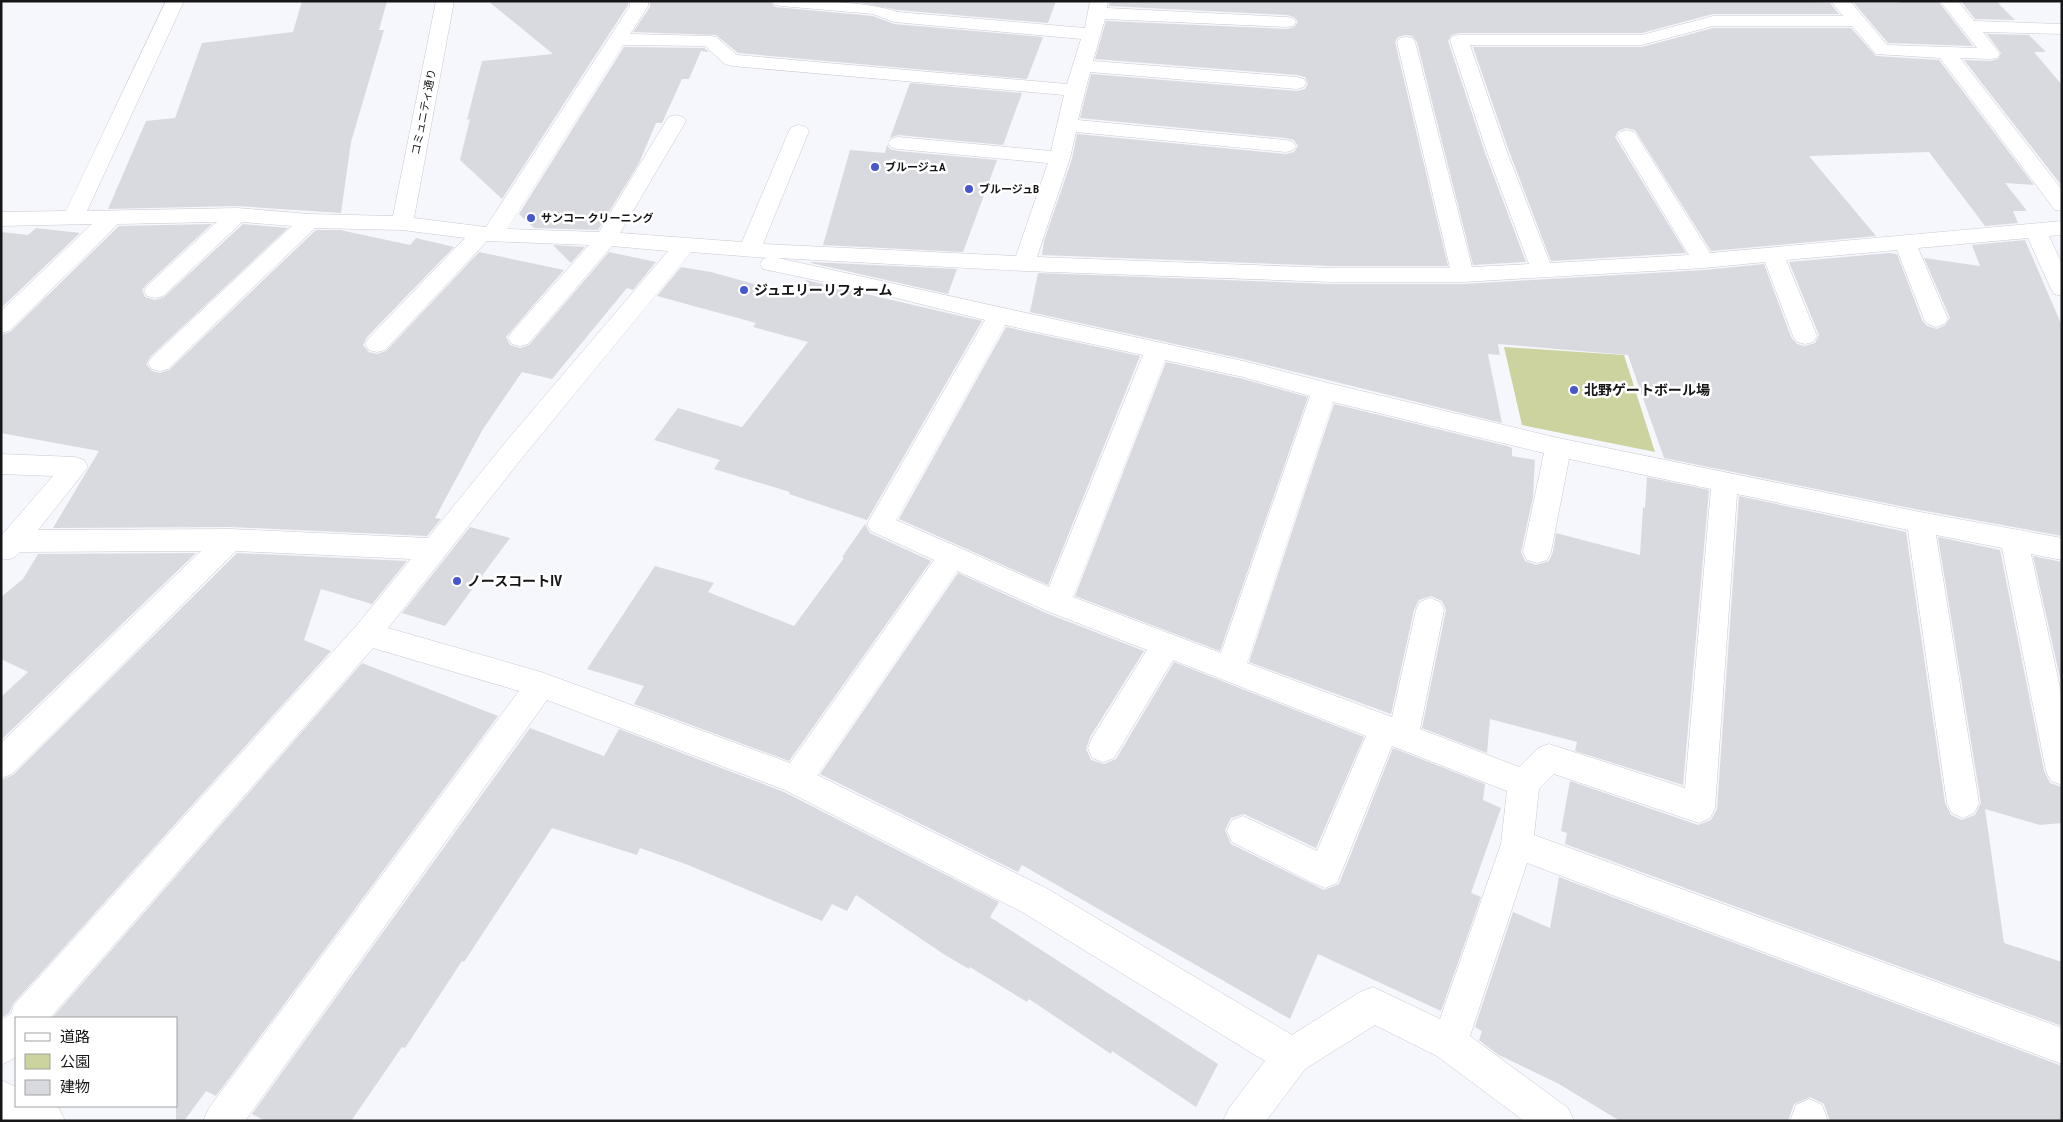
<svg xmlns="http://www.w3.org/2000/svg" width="2063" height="1122" font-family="'Roboto Condensed','Noto Sans JP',sans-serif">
<rect width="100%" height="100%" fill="#f5f7fd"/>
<path fill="#ccd39e" d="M1504 347 1624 355 1655 452 1522 425Z"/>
<path fill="#d8dae0" d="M302 1H387L379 30H384L351 142 341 213 237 206 108 209 146 121 175 118 202 43 293 32Z
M488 1H628V5L502 199 460 160 470 119 467 120 482 61 553 54Z
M650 1H770L775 7 873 16 894 24 1043 37 1027 79 738 53 716 35 633 32 650 7Z
M851 1H1056L1048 23 898 10Z
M1110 1H1784L1830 3 1839 14H1713L1642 33H1459L1452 35 1448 41 1485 153 1526 262 1473 265 1417 42 1412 36 1406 35 1398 37 1395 42 1448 266H1332L1042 255 1044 241 1072 159 1077 134 1286 154 1294 152 1298 146 1294 140 1286 138 1080 118 1091 74 1297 91 1305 89 1308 84 1305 77 1297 75 1095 59 1106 21 1287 29 1294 27 1298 22 1294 17 1287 15 1109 6Z
M1899 1H1938L1973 46 1888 43 1854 3H1901Z
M1961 1H1996L2015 20 1975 19Z
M1713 28H1851L1876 56 1939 60 2034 185 2005 183 2027 211H2013L2018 223 1985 226 1929 152 1809 156 1876 236 1711 251 1638 135 1635 130 1626 128 1618 131 1615 137 1686 253 1551 261 1509 151 1473 47H1642Z
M1987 34 2029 35 2046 52H2034L2062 85V186L1964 60 1991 61 1998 59 2001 53Z
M624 47 704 48 709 52 701 51 689 79H682L662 123H656L639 163 598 230 534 228 519 214Z
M910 83 1022 93 1003 145 898 135 890 138Z
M887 145 890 149 898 151 997 160 963 252 823 245 850 150 885 153Z
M212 224 146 285 142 290 145 297 155 300 164 297 243 224 288 228 151 356 146 364 152 371 160 373 169 370 316 230H340L410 245 416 238 454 247 367 337 363 345 369 352 377 354 386 351 479 252 564 270 506 337 510 345 520 348 529 345 609 252 656 262 633 290 627 288 552 379 522 372 483 429 435 518 441 519 427 536 230 527 53 528 99 451 1 433V335L10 332 119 226Z
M36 228 80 233 1 308V232L28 235Z
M2025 240 2062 326V536L1920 510 1664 458 1628 355 1498 344 1500 355 1488 354 1502 423 1243 359 1030 312 1038 273 1332 284H1463L1704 270 1764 264 1791 337 1797 344 1805 346 1815 343 1819 335 1789 262 1889 253 1897 254 1922 320 1927 326 1937 329 1945 325 1950 318 1924 258 1980 266 1972 245Z
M553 245 585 247 571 263Z
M811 262 957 269 948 294 811 263Z
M681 267 711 272 801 297 806 280 982 321 867 520 789 494 790 492 714 469 720 460 654 440 678 408 742 427 808 342 753 327 756 323 657 296Z
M1006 327 1140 356 1048 585 899 519Z
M1166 362 1243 379 1308 397 1220 651 1075 596Z
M1334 404 1507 446 1512 448V456L1535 460 1533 497 1521 552 1525 561 1536 565 1549 561 1553 552 1556 533 1640 555 1643 507 1645 508 1647 477 1709 490 1683 785 1575 751 1577 742 1490 719 1487 753 1422 728 1446 610 1442 601 1431 596 1419 600 1414 610 1391 714 1249 662Z
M1739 496 1906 532 1945 803 1951 815 1962 820 1975 815 1981 803 1938 537 2000 550 2044 771 2050 783 2062 787V823L2040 825 1985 809 2004 943 2062 962V1026L1565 844 1567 833 1561 831 1570 781 1698 825 1711 820 1717 809Z
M865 524 870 533 931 561 789 761 634 704 644 686 587 669 655 566 714 583 708 592 794 626 844 558 842 557Z
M470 527 510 538 445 626 402 613Z
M196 553 1 740V697L28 672 1 659V597L23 579 38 554Z
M237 553 407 561 372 604 321 589 304 640 331 651 13 1004 9 1013 1 1018V780L13 775Z
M2033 556 2062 562V687Z
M958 573 1046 613 1144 651 1090 737 1086 749 1091 760 1104 764 1116 759 1174 662 1364 737 1316 848 1244 814 1231 818 1225 830 1231 844 1324 890 1339 884 1393 748 1485 784 1483 800 1501 808 1471 893 1481 897 1441 1011 1318 954 1290 1019 1022 865 1018 872 820 774Z
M362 663 498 716 216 1096 206 1091 184 1121H176V1018H52Z
M530 728 604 756 619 729 784 792 999 902 990 917 1218 1064 1196 1107 1112 1051 1111 1054 1029 999 1027 1002 970 967 969 969 945 955 856 895 847 911 832 904 822 921 688 865 640 848 637 855 552 828 464 962 462 961 405 1048 402 1047 351 1121H265L252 1114Z
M1559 877 2062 1066V1121H1830L1824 1104 1810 1097 1794 1104 1788 1121H1620L1559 1084 1497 1054 1479 1040 1482 1031 1475 1027 1513 912 1550 928Z"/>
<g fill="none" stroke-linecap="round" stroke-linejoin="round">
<g stroke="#c8cad0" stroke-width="1">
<path id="minor" d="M166 1H184L87 211 237 208 310 214 393 216 436 1H454L414 218 486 227 630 6V1H648V6L630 34 710 36 716 37 737 55 1067 84 1081 39 894 22 873 14 781 6 775 5 772 1C813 1 860 0 898 12L1085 28 1090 1H1108L1107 8 1287 17 1293 18 1296 22 1293 26 1287 27 1105 19 1093 61 1297 77 1304 79 1306 83 1304 87 1297 89 1090 72 1078 120 1286 140 1293 142 1296 146 1293 150 1286 152 1076 132 1070 158 1037 257 1332 268H1450L1397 42 1400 38 1406 37 1412 38 1415 42 1472 267 1529 264 1487 152 1450 40 1453 36 1459 35H1642L1713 16H1843L1831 1H1850L1887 45 1977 48 1940 1H1958L1974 21 2062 24V34L1983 32 2000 54 1997 58 1991 59 1960 58 2062 190V211L2055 210 1940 58 1876 54 1852 26H1713L1642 45H1470L1507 152 1550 263 1689 255 1617 136 1620 132 1627 130 1634 132 1637 136 1710 253 2062 221V235L2049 236 2062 264V296L2054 294 2051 289 2028 238 1918 248 1948 319 1944 324 1936 327 1928 324 1924 319 1897 250 1786 260 1817 336 1813 342 1805 344 1797 342 1793 336 1765 262 1704 268 1463 282H1332L1024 271 778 258 1243 361 1324 382 1558 438 1920 512 2062 538V560L2031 554 2062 697V785L2051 781 2046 771 2002 548 1936 535 1979 803 1974 813 1963 818 1952 813 1947 803 1908 530 1737 494 1715 808 1710 818 1699 823 1554 774 1539 789 1534 835 2062 1028V1064L1527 863 1470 1036 1568 1108 1574 1121H1524L1437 1056 1375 1025 1305 1069 1266 1121H1223L1229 1108 1265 1061 1022 912 785 790 547 700 245 1121H203L209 1108 519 691 373 648 50 1018H16V1057L1 1065V1020L11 1014 14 1005 357 625 411 559 236 551 12 774 1 778V743L201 551 20 552C15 558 9 561 1 558V536L53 476 1 474V454L75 457 84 460 88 467 38 530 230 529 428 538 504 444 668 251 612 246 528 344 520 346 512 344 508 338 512 332 589 245 487 241 385 350 377 352 369 350 365 344 369 338 465 238 402 230 315 228 168 369 160 371 152 369 148 363 152 357 292 226 242 222 163 296 155 298 147 296 144 291 147 286 217 222 118 224 9 331 1 333V311L92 224 1 226V212L66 211ZM623 45 705 46 725 64 732 66 1064 95 1051 151 898 137 891 139 888 143 891 147 898 149 1048 163 1016 256 763 244 809 131 806 127 799 125 792 127 789 131 742 242 620 233 686 121 683 117 676 115 669 117 666 121 599 232 507 229ZM691 252 767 258 763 259 760 264 763 269 868 291 985 320 867 524 871 531 934 560 790 763 541 672 388 628 522 458ZM1005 325 1143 355 1049 587 896 520ZM1165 360 1243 377 1310 396 1221 653 1073 597ZM1333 402 1544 453 1523 552 1527 560 1537 563 1547 560 1551 552 1569 459 1711 489 1685 788 1549 744 1538 748 1519 767 1420 729 1444 610 1440 602 1430 598 1420 602 1416 610 1392 717 1247 663ZM957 571 1047 611 1147 650 1092 738 1088 748 1092 758 1103 762 1114 758 1173 660 1366 736 1317 851 1243 816 1232 820 1227 831 1232 842 1313 883 1325 888 1337 883 1392 746 1507 791 1501 844 1440 1019 1373 987 1360 992 1292 1035 1046 888 817 775Z
M1 1080 16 1087V1106H55L59 1108 65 1121H5L1 1119Z
M1809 1099 1822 1105 1828 1121H1790L1796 1105Z"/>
</g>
<use href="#minor" fill="#fff" fill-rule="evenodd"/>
</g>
<g fill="#4758cc" stroke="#fff" stroke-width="2">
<circle cx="875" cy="167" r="5"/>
<circle cx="969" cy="189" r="5"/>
<circle cx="531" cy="218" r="5"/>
<circle cx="744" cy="290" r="5"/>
<circle cx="1574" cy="390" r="5"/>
<circle cx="457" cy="581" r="5"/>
</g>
<g text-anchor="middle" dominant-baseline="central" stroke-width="5" stroke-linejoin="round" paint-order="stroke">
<g font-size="11" fill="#161618" stroke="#fff">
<text transform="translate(424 112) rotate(-79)">コミュニティ通り</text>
</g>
<g font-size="11" font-weight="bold" fill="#161618" stroke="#fff" text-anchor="start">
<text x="885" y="167">ブルージュA</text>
<text x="979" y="189">ブルージュB</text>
<text x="541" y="218">サンコー クリーニング</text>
</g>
<g font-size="14" font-weight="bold" fill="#161618" stroke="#fff" text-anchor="start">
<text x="754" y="290">ジュエリーリフォーム</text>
<text x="1584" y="390">北野ゲートボール場</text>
<text x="467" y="581">ノースコートIV</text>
</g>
</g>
<rect width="2063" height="1122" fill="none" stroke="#161618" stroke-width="5"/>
<rect x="15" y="1017" width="162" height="90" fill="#ffffff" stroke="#a2a2a3"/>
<rect x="25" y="1033" width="25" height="8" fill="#ffffff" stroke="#a2a2a3"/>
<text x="60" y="1042" font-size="15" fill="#161618">道路</text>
<rect x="25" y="1054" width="25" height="15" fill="#ccd39e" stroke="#a2a2a3"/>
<text x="60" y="1067" font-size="15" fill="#161618">公園</text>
<rect x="25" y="1080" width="25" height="15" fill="#d8dae0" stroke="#a2a2a3"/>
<text x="60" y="1092" font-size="15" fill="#161618">建物</text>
</svg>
